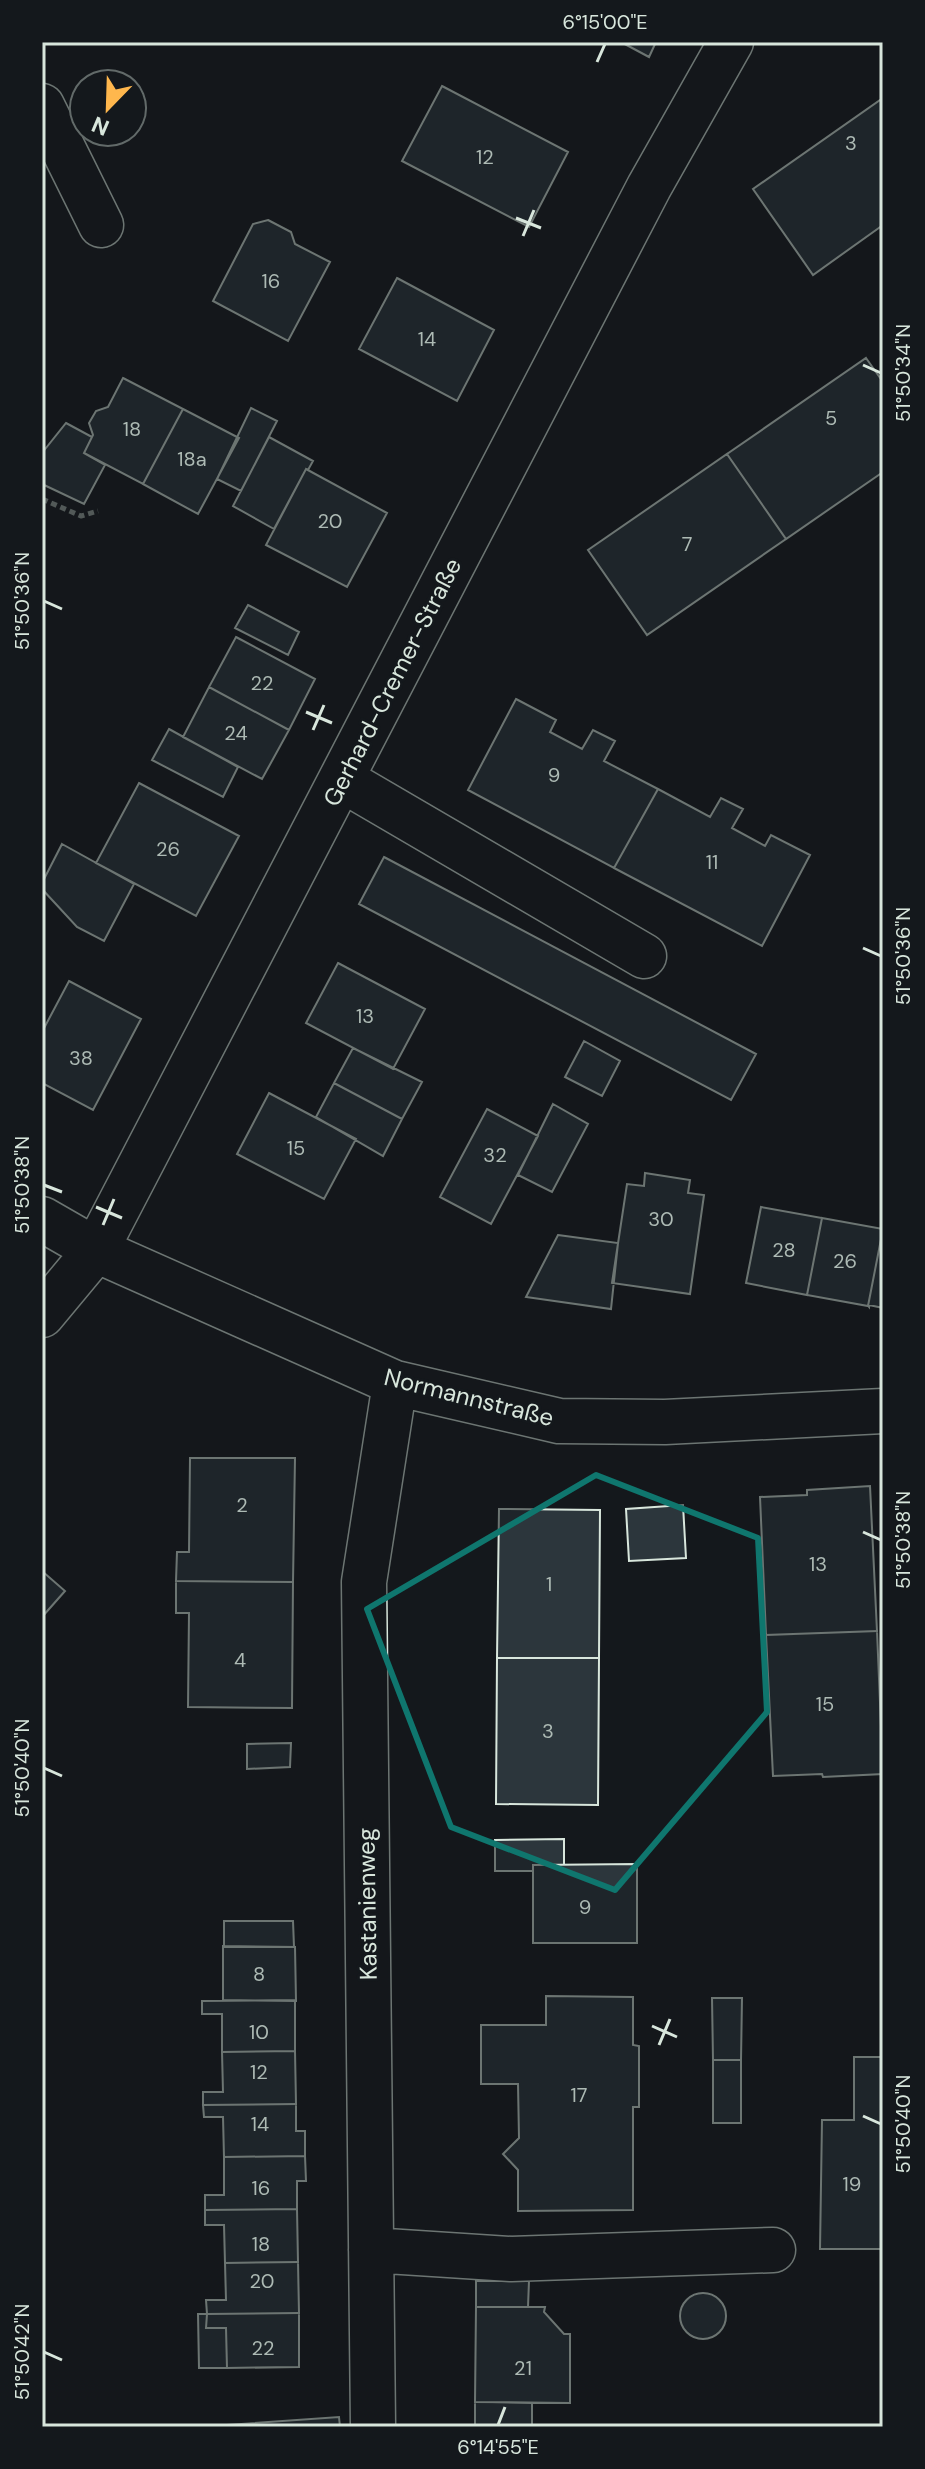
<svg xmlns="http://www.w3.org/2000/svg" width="925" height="2469" font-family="'DM Sans',sans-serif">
<rect width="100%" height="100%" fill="#14181c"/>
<path fill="#2c363c" stroke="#d8e6dc" stroke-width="2" d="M621 42H656L649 57Z
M442 86 568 152 529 227 402 161Z
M883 98V225L813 275 753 189Z
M268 220 291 232 295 244 330 262 288 341 213 301 253 224Z
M397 278 494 330 457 401 359 349Z
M866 358 883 382V472L786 539 727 454Z
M123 378 183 409 143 484 84 453 93 435 89 423 96 411 108 407Z
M251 408 277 421 241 491 217 479Z
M183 409 239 438 198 514 143 484Z
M66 423 92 437 84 453 105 465 84 504 42 484V453Z
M269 437 313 461 308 470 306 469 274 529 233 506Z
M727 454 786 539 647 635 588 550Z
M306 469 387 513 347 587 266 545Z
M248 605 299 632 288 655 235 628Z
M236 637 315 679 289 730 209 687Z
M209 687 289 730 262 779 183 737Z
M516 699 556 720 550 732 582 749 593 730 615 741 604 761 658 789 614 868 468 790Z
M169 729 238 767 223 797 152 760Z
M139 783 239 836 196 916 96 863Z
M658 789 710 817 721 798 743 809 732 828 765 846 771 835 810 855 762 946 614 868Z
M62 844 134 884 104 941 77 927 42 889V883Z
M384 857 756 1054 731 1100 359 904Z
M338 963 425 1009 393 1069 306 1023Z
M69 981 141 1019 93 1110 42 1083V1032Z
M584 1041 620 1061 602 1096 565 1077Z
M353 1048 422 1082 402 1119 334 1083Z
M334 1083 402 1119 383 1156 316 1117Z
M269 1093 356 1139 324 1199 237 1154Z
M553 1104 588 1124 552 1192 518 1175Z
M487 1109 538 1136 491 1224 440 1197Z
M645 1173 690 1180 688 1193 704 1195 690 1294 612 1283 627 1184 644 1186Z
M761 1207 822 1218 807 1295 746 1283Z
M822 1218 883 1229 868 1306 807 1295Z
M883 1229V1308L869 1305V1307L868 1306Z
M558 1235 618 1243 611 1309 526 1297Z
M190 1458H295L293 1582 176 1581 177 1552H189Z
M870 1486 877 1631 766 1635 760 1497 807 1495V1490Z
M683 1505 686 1558 629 1561 626 1509Z
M499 1509 600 1510 599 1658H497Z
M42 1571 65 1591 42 1617Z
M176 1581 293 1582 292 1708 188 1707 189 1613H176Z
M877 1631 883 1774 823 1777 822 1774 773 1776 766 1635Z
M497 1658H599L598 1805 496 1804Z
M291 1743 290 1767 247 1769V1744Z
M564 1839V1865H533V1871H495V1840Z
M637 1864V1943H533V1865Z
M224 1921H293L294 1947H224Z
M223 1946 295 1947 296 2001 223 2000Z
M546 1996 633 1997V2045L639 2046V2107H633V2210L518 2211V2170L503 2154 519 2138 518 2084H481V2025H546Z
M712 1998H742L741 2060H713Z
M295 2000V2051L222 2052V2014H202V2001Z
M295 2051 296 2104 203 2105V2092H223L222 2052Z
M854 2057H883V2249H820L822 2120H854Z
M713 2060H741V2123H713Z
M296 2104V2131H305V2156L224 2157 223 2117H204L203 2105Z
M305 2156 306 2181H297V2209L205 2210V2195H224V2157Z
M297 2209 298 2262 225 2263 224 2225H205V2210Z
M298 2262 299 2313 207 2314 206 2300H226L225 2263Z
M476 2281H529L528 2307H476Z
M680 2316a23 23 0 1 1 46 0a23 23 0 1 1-46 0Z
M476 2307H545L544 2312 564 2334H570V2403L475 2402Z
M299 2313V2367L227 2368 226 2328H206L207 2314Z
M198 2314H207L206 2328H226L227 2368H199Z
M475 2402 532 2403V2427H475Z
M339 2417 340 2427H213V2426Z"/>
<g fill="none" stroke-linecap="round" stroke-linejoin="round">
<g stroke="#d8e6dc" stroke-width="47">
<path id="minor" d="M42 106 101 225
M341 779 644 956
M42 1219 96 1250 395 1383 559 1421 665 1422 883 1411
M42 1315 96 1250 649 187 731 42
M371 2250 511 2259 773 2250
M373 2427 364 1582 395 1383"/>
</g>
<path stroke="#9da8a2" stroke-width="5" stroke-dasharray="6 4" stroke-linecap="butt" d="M42 499 81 516 98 511"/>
<use href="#minor" stroke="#14181c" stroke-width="44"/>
</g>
<path d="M0 0H925V2469H0ZM596 1475 758 1538 767 1712 615 1890 451 1827 367 1609Z" fill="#14181c" fill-opacity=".55" fill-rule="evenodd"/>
<path fill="none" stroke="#0f766e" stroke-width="6" stroke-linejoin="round" d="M596 1475 758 1538 767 1712 615 1890 451 1827 367 1609Z"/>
<path fill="none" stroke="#d8e6dc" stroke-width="3" d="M597 62 605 44M516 218 541 228M523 236 534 210M863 365 881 373M44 601 62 609M306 712 332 723M313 730 324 705M863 948 881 956M44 1185 62 1192M96 1207 122 1218M103 1225 114 1199M863 1532 881 1540M44 1768 62 1776M652 2026 677 2037M659 2045 670 2019M863 2116 881 2124M44 2352 62 2360M498 2425 505 2407"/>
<g text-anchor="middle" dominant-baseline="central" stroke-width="6" stroke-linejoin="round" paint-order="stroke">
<g font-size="20" fill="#adbab4">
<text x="851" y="143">3</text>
<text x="485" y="157">12</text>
<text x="271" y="281">16</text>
<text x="427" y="339">14</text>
<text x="831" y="418">5</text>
<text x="132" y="429">18</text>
<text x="192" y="459">18a</text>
<text x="330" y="521">20</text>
<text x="687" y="544">7</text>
<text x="262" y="683">22</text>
<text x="236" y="733">24</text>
<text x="554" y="775">9</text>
<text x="168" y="849">26</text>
<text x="712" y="862">11</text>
<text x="365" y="1016">13</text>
<text x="81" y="1058">38</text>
<text x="296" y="1148">15</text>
<text x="495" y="1155">32</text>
<text x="661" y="1219">30</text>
<text x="784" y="1250">28</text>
<text x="845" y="1261">26</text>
<text x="242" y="1505">2</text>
<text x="818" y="1564">13</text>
<text x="549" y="1584">1</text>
<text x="240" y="1660">4</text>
<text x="825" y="1704">15</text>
<text x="548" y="1731">3</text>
<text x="585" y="1907">9</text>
<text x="259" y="1974">8</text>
<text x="259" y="2032">10</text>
<text x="259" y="2072">12</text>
<text x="579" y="2095">17</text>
<text x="260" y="2124">14</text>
<text x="852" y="2184">19</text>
<text x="261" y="2188">16</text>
<text x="261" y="2244">18</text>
<text x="262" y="2281">20</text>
<text x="263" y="2348">22</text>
<text x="523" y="2368">21</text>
</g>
<g font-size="24" fill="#d8e6dc" stroke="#14181c">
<text transform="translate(392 682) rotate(-63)">Gerhard-Cremer-Straße</text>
<text transform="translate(469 1397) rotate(14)">Normannstraße</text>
<text transform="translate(367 1904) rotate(-91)">Kastanienweg</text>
</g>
</g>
<rect width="925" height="2469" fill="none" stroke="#14181c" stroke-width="88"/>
<g transform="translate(108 108) rotate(203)"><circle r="38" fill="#14181c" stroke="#626a69" stroke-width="2"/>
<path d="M0-6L14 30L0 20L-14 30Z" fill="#ffb74d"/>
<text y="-12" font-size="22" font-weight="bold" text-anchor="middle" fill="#d8e6dc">N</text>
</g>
<rect x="44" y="44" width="837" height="2381" fill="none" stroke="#d8e6dc" stroke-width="3"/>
<g font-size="20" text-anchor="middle" fill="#d8e6dc">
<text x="605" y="29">6°15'00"E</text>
<text transform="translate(903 373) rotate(-90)" y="7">51°50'34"N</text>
<text transform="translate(22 601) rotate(-90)" y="7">51°50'36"N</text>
<text transform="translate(903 956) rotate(-90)" y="7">51°50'36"N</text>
<text transform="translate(22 1185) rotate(-90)" y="7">51°50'38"N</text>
<text transform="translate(903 1540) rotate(-90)" y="7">51°50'38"N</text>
<text transform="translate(22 1768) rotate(-90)" y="7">51°50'40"N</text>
<text transform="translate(903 2124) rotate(-90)" y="7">51°50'40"N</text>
<text transform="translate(22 2352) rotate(-90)" y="7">51°50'42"N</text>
<text x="498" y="2454">6°14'55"E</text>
</g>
</svg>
